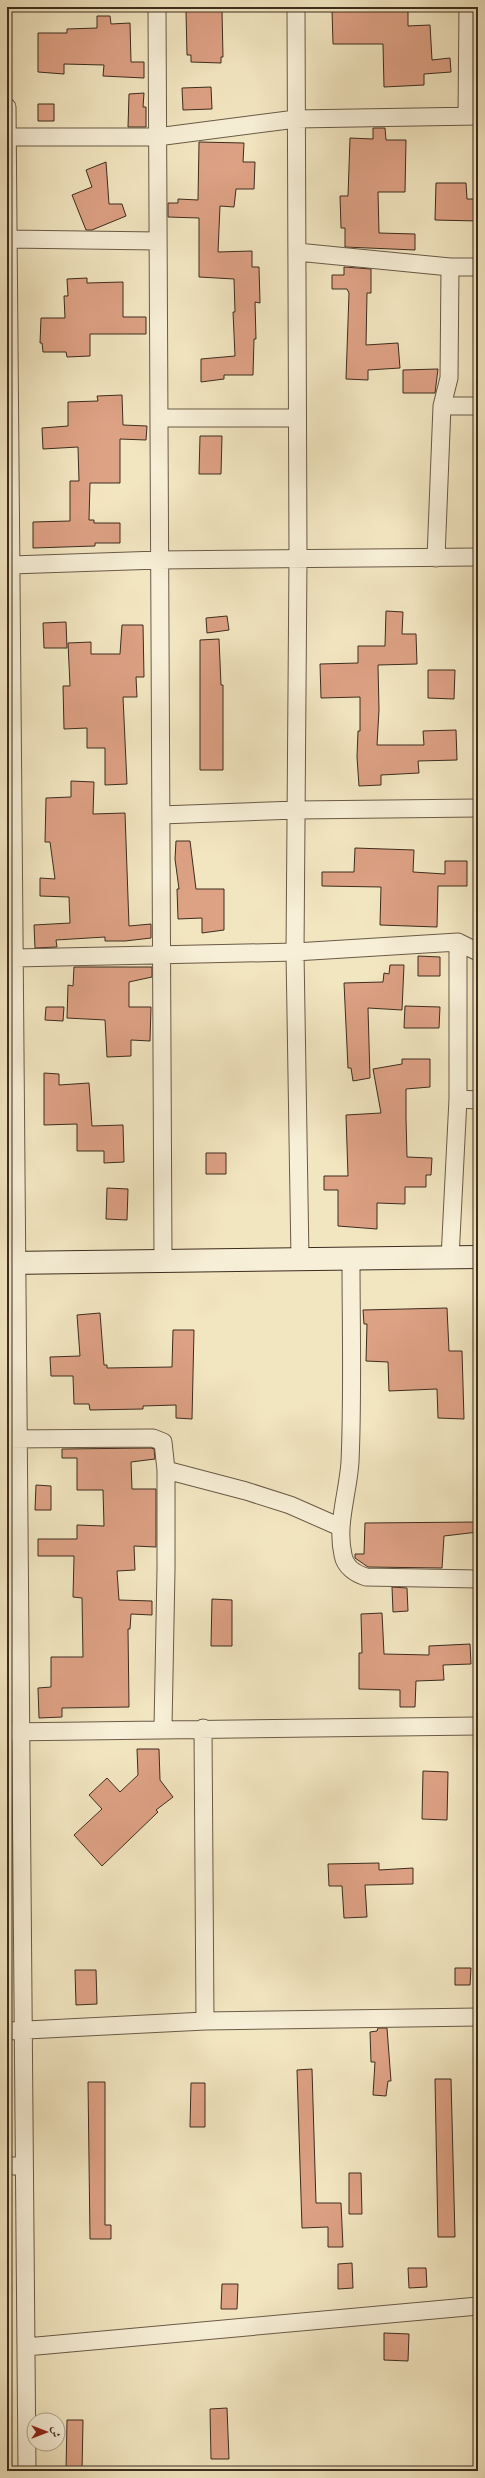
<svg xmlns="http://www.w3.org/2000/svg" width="485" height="2478" font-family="'IM FELL Double Pica',Amiri,serif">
<rect width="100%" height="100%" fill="#f2e6c1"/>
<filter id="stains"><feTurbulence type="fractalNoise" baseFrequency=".005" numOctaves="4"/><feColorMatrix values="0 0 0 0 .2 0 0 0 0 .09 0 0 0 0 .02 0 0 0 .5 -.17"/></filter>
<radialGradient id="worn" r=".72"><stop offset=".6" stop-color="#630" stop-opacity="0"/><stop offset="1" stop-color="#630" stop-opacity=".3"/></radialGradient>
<path fill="#dda184" stroke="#3d2c1e" d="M332 9H408V26L430 25 432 60 450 58 451 72 424 74V85L384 87 383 44H333Z
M186 11H222L223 57H221V63L191 62V55H187Z
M97 16H110L111 24 130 23 131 62H144V78L103 76 104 65 64 64V74L38 72V33H67V29L97 28Z
M211 87 212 109 183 110 182 88Z
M144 93 143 107H146V127H128L129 94Z
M38 104H54V121H38Z
M373 128H385L386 140H406L405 192H378L379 233 415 234V250L345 247V228H341L340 196H348L350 138 373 139Z
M199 142 244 143 243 162H255L254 189H236L234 207 220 206 218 252 252 251V267H259L260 303 255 302 256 339H254L253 375H224V379L201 382V359L235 356 233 312H235L234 279 199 277V218L168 217V203H178V199L198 200Z
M106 162 109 204H122L126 216 92 230H86L72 195 92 187 86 170Z
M436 183H466L467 199H478V221L435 220Z
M344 267 371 269V293H367L366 345 398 343 400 368 368 370V380L346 379 349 293 347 289H332V275H344Z
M87 278V283L123 282V317H146V334H90V356L67 357 66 352H43L42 343H40L41 318H65L64 296H68L67 279Z
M438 369 435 393H403V370Z
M122 395 123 425 147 426 146 440 120 439V483H90L89 520H94V523H120V543H95V546L33 548V522L70 521V481H79L78 447 43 449 42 428 68 426V402L98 401 97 396Z
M200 436H222L221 474H199Z
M386 611 403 612 402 634H416L417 664 378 665 379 710 377 745H424L423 731 456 730 457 760 418 761 419 773 381 775V785L359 786 357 757 358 731H360V697L321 698 320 664 358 663V646H385Z
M227 616 229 630 207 633 206 618Z
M66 622 67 648H44L43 623Z
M122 625H143L144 677H136L137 697H123L127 784 105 785V748H87V728L64 729 63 686H70L68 643 91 642V654H120Z
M219 639 221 685H223V770H200V640Z
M428 670H455L454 699 428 698Z
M71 781 94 782 93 814 125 813 129 926 151 924V938L125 941H105V937L56 940 57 947 35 948 34 925 70 923 69 897 40 896V878L55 879 50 842H45L46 798 71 797Z
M176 841H190L196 889H224V930L202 933V918L178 919 177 889H179L175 859Z
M355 848 414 850 413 872 445 874V861H467V886H438L437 927 380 925 381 887 322 886V872H354Z
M418 956 440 957V976H418Z
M390 965H404L402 1010 368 1008 370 1078 353 1081 351 1068H348L344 983 383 982 384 973 389 974Z
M74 967H152V977L129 982V1007H151L150 1041 131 1040V1056L107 1057 105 1020 67 1018 68 985 73 986Z
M405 1006 440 1007 439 1028H404Z
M46 1007H64L63 1021 45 1020Z
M402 1059H430V1087L406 1089V1118L407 1157 432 1158 431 1175H426V1187H405V1204L377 1203V1229L338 1226V1190H324V1176H348L346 1115 381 1113 373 1069 402 1064Z
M44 1073 59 1074V1085L89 1083 92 1126 123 1125 124 1162 104 1163V1151H77V1124L44 1125Z
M206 1153H226V1174H206Z
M107 1188 128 1189 127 1220 106 1219Z
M447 1308 449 1351H462L464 1419 438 1418 437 1389 389 1391 388 1362 366 1361 367 1324H364L363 1310Z
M100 1313 104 1365H107V1368L172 1367 173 1330H194L192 1419 176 1418V1405L143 1406V1409L90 1410 89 1404H74L73 1376H51L50 1357 80 1356 77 1315Z
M151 1448 154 1449 155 1459 131 1462 132 1489H156V1547L134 1546 135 1570 117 1571 119 1600 152 1601V1615L131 1614 130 1629H128L129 1707 62 1708V1717L39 1718 38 1688 51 1687V1657H83L82 1598 73 1597 74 1556H38V1539H77V1525L104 1526 103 1490H77V1458H62V1449Z
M36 1485 51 1486V1510H35Z
M478 1522V1532L444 1536 442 1568 368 1567 355 1558V1554H364L365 1523Z
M392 1587 407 1588 408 1611 393 1612Z
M212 1599 232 1600V1646H211Z
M382 1613 384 1654 429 1655V1646L470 1644 471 1664 443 1665 444 1680 416 1681 415 1707H400V1690L359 1689V1653H362L361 1614Z
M137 1749H159L160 1780 173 1797 156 1810 158 1812 102 1866 74 1835 102 1809 89 1795 107 1778 120 1792 138 1775Z
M423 1771 448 1772 447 1820 422 1819Z
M379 1863V1870L413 1868V1884L365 1885 367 1917 344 1918 342 1886H329L328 1864Z
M455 1968H471L470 1985H455Z
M75 1970H96L97 2004 76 2005Z
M378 2028H387L391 2081H388L386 2096 373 2095 375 2062H371L370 2032 377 2031Z
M312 2069 316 2203H341L343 2247H328V2227L302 2228 297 2070Z
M435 2079H451L455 2237H438Z
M88 2082H105V2225H111V2239H90Z
M191 2083H205V2127H190Z
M349 2173H361L362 2214H349Z
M352 2263 353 2288 338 2289V2264Z
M408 2268H426L427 2287 409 2288Z
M222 2284H238L237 2309H221Z
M384 2333 409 2334 408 2361 384 2360Z
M227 2408 229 2459H211L210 2409Z
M67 2420H83L82 2471H66Z"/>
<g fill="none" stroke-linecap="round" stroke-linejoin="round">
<g stroke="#6a5a47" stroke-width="19">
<path id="street" d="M157 7 163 1261
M296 7 298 559 295 952 300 1259
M7 107 27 2471
M467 116 468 7
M8 137H157L296 119 478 116
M8 239 158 241
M297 252 450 267H478
M442 406H478
M159 418H297
M436 558 442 406 449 378 450 267
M11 565 159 560 478 557
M161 815 297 810 478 808
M15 958 295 952 458 942 478 952
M458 1099 478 1100
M450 1258 458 1099V942
M351 1259C351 1326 353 1395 350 1462 348 1493 336 1525 343 1555 345 1567 356 1574 366 1577L478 1579
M7 1439 153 1438 163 1442 166 1470V1569L163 1728
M166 1470 246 1491 290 1505 340 1527
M203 1728 205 2021
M7 1732 478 1726
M7 2031 205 2021 478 2017
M7 2166H24
M26 2347 478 2306"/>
</g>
<g stroke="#3d2c1e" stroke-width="24">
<path id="secondary" d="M7 1263 478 1257"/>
</g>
<use href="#street" stroke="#f7efd7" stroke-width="17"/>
<use href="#secondary" stroke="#f7efd7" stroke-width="22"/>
</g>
<rect width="485" height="2478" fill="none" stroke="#f2e6c1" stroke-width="24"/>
<rect x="8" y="8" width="469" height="2462" fill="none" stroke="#3d2c1e" stroke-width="2"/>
<rect x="12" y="12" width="461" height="2454" fill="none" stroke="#3d2c1e"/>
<g transform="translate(46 2432) rotate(90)"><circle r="19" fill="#f7efd7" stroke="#ada18d"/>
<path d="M0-3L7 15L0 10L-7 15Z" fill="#8f2418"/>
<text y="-6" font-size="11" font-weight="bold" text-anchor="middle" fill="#3d2c1e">ش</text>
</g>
<rect width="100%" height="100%" filter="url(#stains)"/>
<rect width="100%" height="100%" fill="url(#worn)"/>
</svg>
